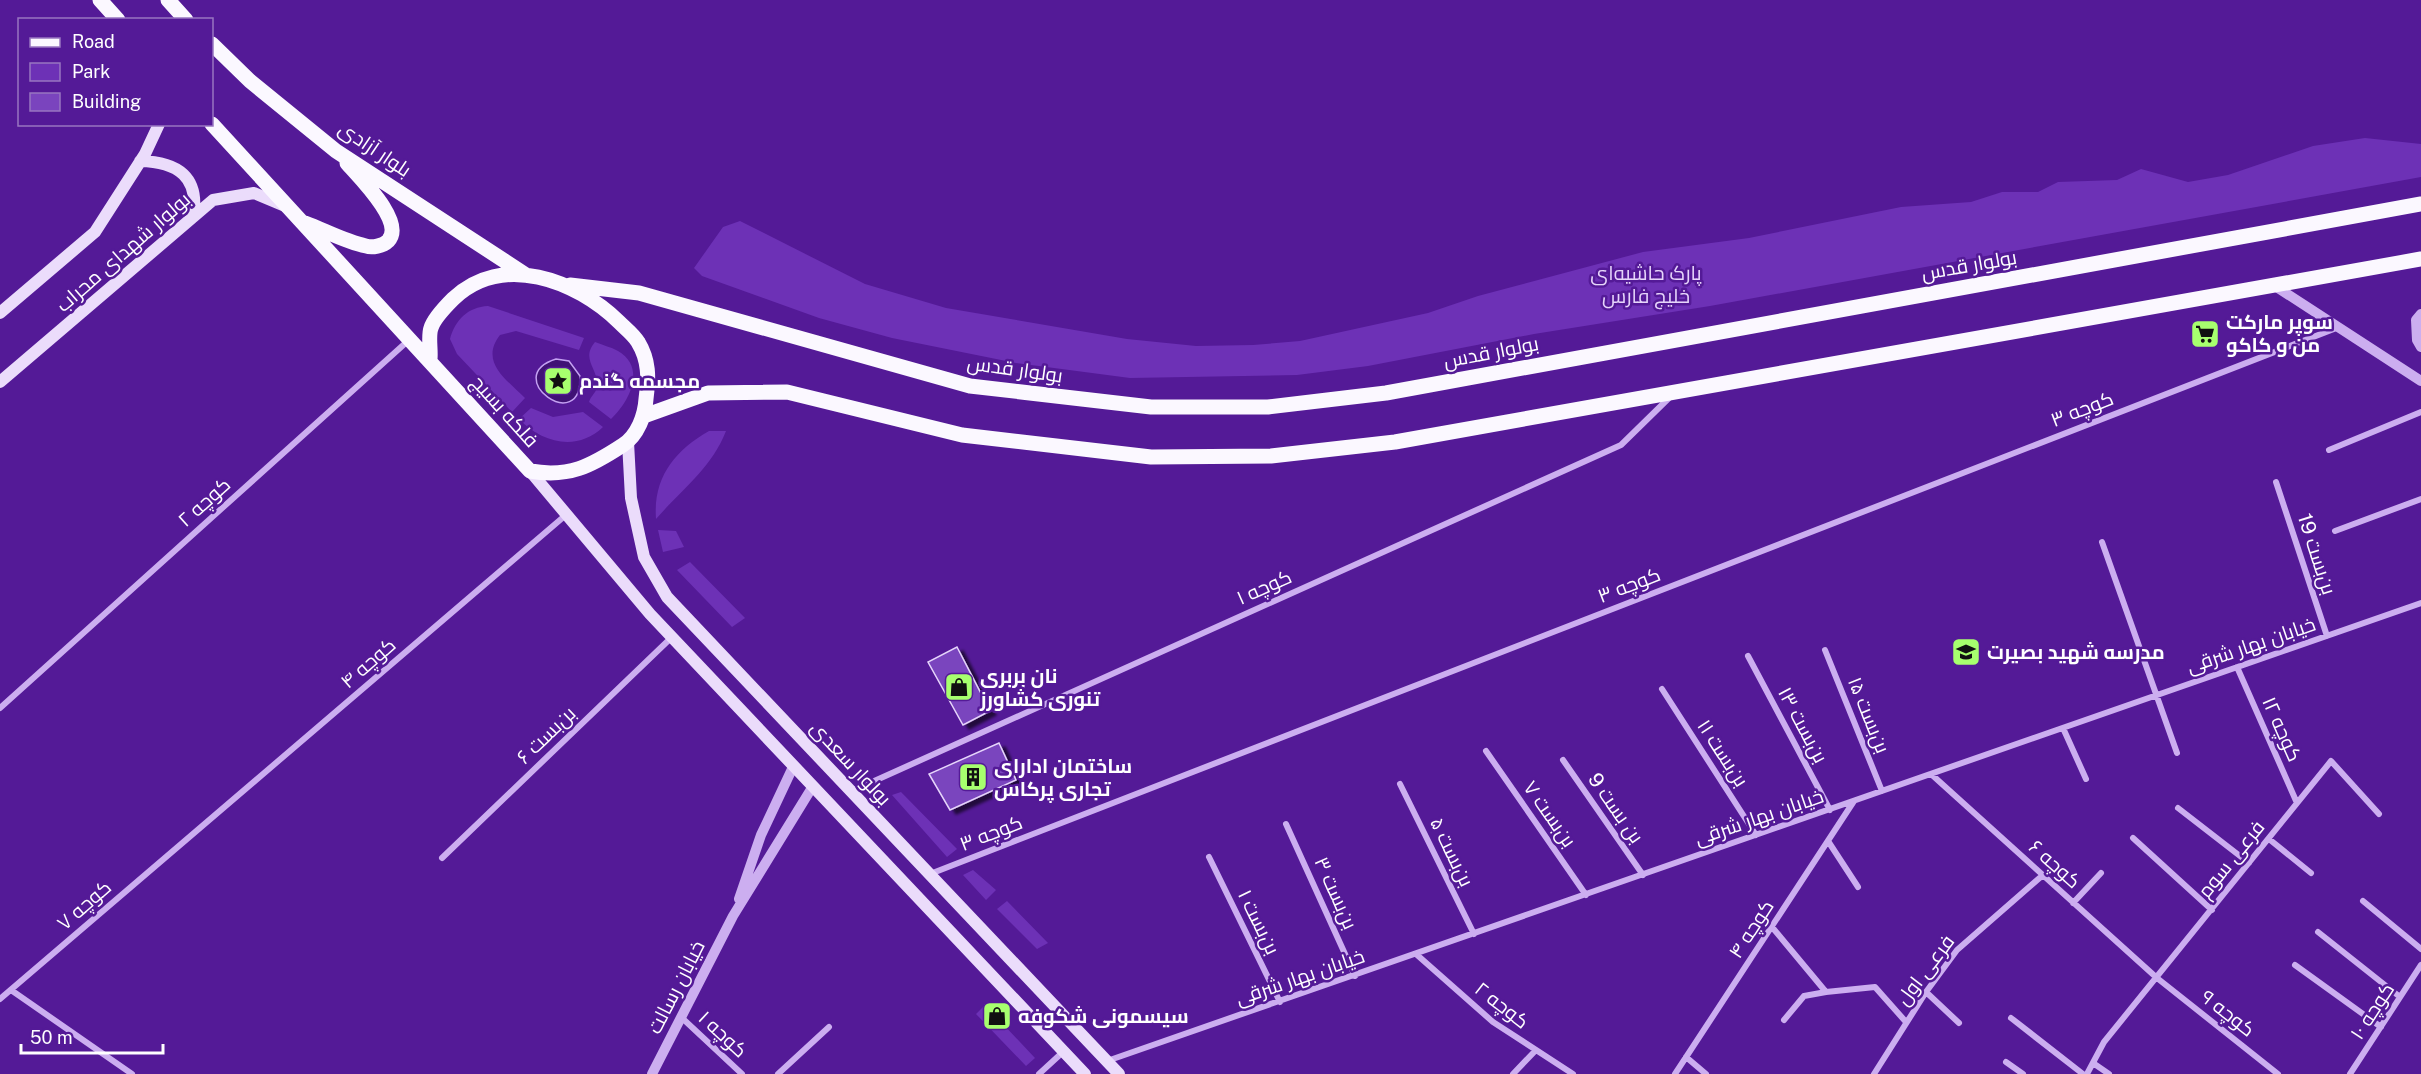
<svg xmlns="http://www.w3.org/2000/svg" width="2421" height="1074" font-family="'Public Sans',Cairo,sans-serif">
<defs>
<filter id="shadow"><feDropShadow dx="6" dy="4" stdDeviation="1.5" flood-color="#0009"/></filter>
</defs>
<rect width="100%" height="100%" fill="#541a97"/>
<path fill="#6d31b6" d="M2365 138 2421 144V177L1710 306 1534 334 1368 366 1297 375 1130 378 1016 363 892 338 819 318 702 276 694 268 723 227 740 221 865 284 946 308 1127 339 1196 346 1253 345 1300 341 1428 313 1478 296 1643 252 1749 238 1901 207 1971 202 2002 192H2038L2058 182 2117 180 2141 169 2188 182 2228 175 2313 146Z
M488 306 584 338 579 350 516 331 500 335C479 362 507 380 525 398L512 412 457 354 450 339C455 320 468 307 488 306Z
M595 342C602 345 611 347 618 351 647 368 629 402 611 419L589 402C591 395 598 392 597 384 597 367 581 359 595 342Z
M531 408 553 417 583 412 603 427C577 452 542 443 519 419Z
M709 431H726C711 469 682 489 656 519 653 478 674 451 709 431Z
M658 530 676 531 684 547 663 552Z
M690 562 745 618 732 627 677 570Z
M901 792 957 849 947 857 892 795Z
M973 870 996 890 986 900 963 875Z
M1007 901 1048 943 1037 949 997 909Z
M985 1005 1035 1058 1026 1066 976 1014Z"/>
<path fill="#401275" stroke="#c4a1f2" stroke-width="1.5" fill-rule="evenodd" d="M556 359 569 361 580 376C583 437 499 377 556 359ZM561 369 567 373 571 382 566 391 559 393 551 390 547 379 554 370Z"/>
<path fill="#7a44be" stroke="#e6d5fb" stroke-width="1.5" filter="url(#shadow)" d="M957 647 990 711 963 725 928 662Z
M999 743 1016 780 950 810 929 774Z"/>
<g fill="none" stroke-linecap="round" stroke-linejoin="round">
<path stroke="#ccaef0" stroke-width="6" d="M2329 450 2421 412
M2276 482 2327 636
M2335 531 2421 499
M2102 542 2177 753
M1825 650 1882 791
M1748 656 1830 810
M2237 667 2297 803
M1662 689 1756 835
M0 708 410 339
M2063 728 2086 779
M1486 751 1586 895
M1563 760 1643 875
M1931 774 2157 978 2278 1074
M1400 784 1474 934
M852 791 1621 445 1671 396
M2178 808 2249 863
M1286 824 1355 976
M2133 838 2212 910
M2269 839 2311 873
M1828 841 1858 887
M1209 857 1280 1002
M442 858 672 637
M930 874 2339 327
M2363 901 2421 949
M2073 903 2101 873
M1772 927 1826 992 1875 987 1906 1022
M2318 932 2400 997
M1416 954 1493 1022 1573 1074
M2295 965 2381 1027
M11 990 132 1074
M1926 992 1959 1023
M0 999 567 514
M681 1017 742 1074
M2011 1018 2083 1074
M1784 1020 1804 996 1826 992
M1686 1057 1706 1074
M1107 1061 2421 603
M2006 1062 2023 1074
M2093 1063 2109 1074
M778 1074 829 1027
M1039 1074 1064 1051
M1513 1074 1536 1050
M1675 1074 1854 801
M1874 1074 1926 992 1957 950 2043 875
M2087 1074 2104 1042 2331 761 2379 814
M2350 1074 2421 965"/>
<path stroke="#ccaef0" stroke-width="10" d="M2275 286 2421 381
M2421 314 2416 320 2417 340 2421 347
M739 899 761 835 793 767
M652 1074 733 916 813 786"/>
<path stroke="#ebdcfb" stroke-width="12" d="M140 161C178 162 200 177 193 217
M0 313 95 232 145 154 159 124
M0 382 213 200 254 193 285 206
M628 442 631 498 644 557 667 597 1119 1074
M530 471 650 614 1085 1074"/>
<path stroke="#fbf8ff" stroke-width="15" d="M100 0 118 20
M168 0 186 20
M212 44 250 81 336 151 526 275
M212 124 530 471C569 478 591 466 623 445 638 435 645 415 646 399 649 378 649 360 638 342 634 335 625 328 619 322 576 280 502 252 453 299 446 306 434 318 431 328 428 336 431 350 430 359
M305 223C324 230 346 242 366 246 372 248 383 246 388 241 406 222 359 177 347 163
M570 285 639 293 970 386 1151 407H1268L1386 393 2421 204
M644 416 708 393 787 392 962 435 1151 457 1271 456 1395 442 2421 259"/>
</g>
<defs>
<g id="supermarket-square" transform="scale(1.5)"><rect x="-9" y="-9" width="18" height="18" rx="4" fill="#a7ff6e" stroke="#541a97"/><path d="M-6-5.5h2.5l.6 2H6L4.5 2H-2.5L-4.4-4H-6ZM-1.5 3.2a1.3 1.3 0 1 0 .1 0ZM3 3.2a1.3 1.3 0 1 0 .1 0Z" fill="#111"/></g>
<g id="sight-square" transform="scale(1.5)"><rect x="-9" y="-9" width="18" height="18" rx="4" fill="#a7ff6e" stroke="#541a97"/><path d="M0-6L1.8-2.2L6-1.7L2.9 1.2L3.7 5.4L0 3.3L-3.7 5.4L-2.9 1.2L-6-1.7L-1.8-2.2Z" fill="#111"/></g>
<g id="school-square" transform="scale(1.5)"><rect x="-9" y="-9" width="18" height="18" rx="4" fill="#a7ff6e" stroke="#541a97"/><path d="M0-5L7-2L0 1L-7-2ZM-4 1L0 2.5L4 1V4Q0 6-4 4Z" fill="#111"/></g>
<g id="shop-square" transform="scale(1.5)"><rect x="-9" y="-9" width="18" height="18" rx="4" fill="#a7ff6e" stroke="#541a97"/><path d="M-5-2.5h2.3a2.7 3.5 0 0 1 5.4 0H5L5.5 6h-11ZM-1.5-2.5h3a1.5 2.3 0 0 0-3 0Z" fill="#111"/></g>
<g id="building-square" transform="scale(1.5)"><rect x="-9" y="-9" width="18" height="18" rx="4" fill="#a7ff6e" stroke="#541a97"/><path d="M-4-6H4V6H1V3H-1V6H-4ZM-2.5-4.3h1.7v1.8h-1.7ZM.8-4.3h1.7v1.8H.8ZM-2.5-1h1.7V.8h-1.7ZM.8-1h1.7V.8H.8Z" fill="#111"/></g>
</defs>
<g fill-rule="evenodd">
<use href="#supermarket-square" x="2205" y="334"/>
<use href="#sight-square" x="558" y="381"/>
<use href="#school-square" x="1966" y="652"/>
<use href="#shop-square" x="959" y="687"/>
<use href="#building-square" x="973" y="777"/>
<use href="#shop-square" x="997" y="1016"/>
</g>
<g text-anchor="middle" dominant-baseline="central" stroke-width="5" stroke-linejoin="round" paint-order="stroke">
<g font-size="20" fill="#fff" stroke="#541a97">
<text transform="translate(375 149) rotate(34)">بلوار آزادی</text>
<text transform="translate(123 252) rotate(-41)">بولوار شهدای محراب</text>
<text transform="translate(1969 265) rotate(-10)">بولوار قدس</text>
<text transform="translate(1491 352) rotate(-11)">بولوار قدس</text>
<text transform="translate(1015 369) rotate(8)">بولوار قدس</text>
<text transform="translate(2082 409) rotate(-21)">کوچه ۳</text>
<text transform="translate(505 411) rotate(48)">فلکه بسیج</text>
<text transform="translate(204 502) rotate(-42)">کوچه ۲</text>
<text transform="translate(2317 554) rotate(72)">بن‌بست 19</text>
<text transform="translate(1629 585) rotate(-21)">کوچه ۳</text>
<text transform="translate(1264 587) rotate(-24)">کوچه ۱</text>
<text transform="translate(2251 645) rotate(-19)">خیابان بهار شرقی</text>
<text transform="translate(368 663) rotate(-41)">کوچه ۴</text>
<text transform="translate(1869 715) rotate(68)">بن‌بست ۱۵</text>
<text transform="translate(1803 725) rotate(62)">بن‌بست ۱۳</text>
<text transform="translate(2282 729) rotate(66)">کوچه ۱۲</text>
<text transform="translate(546 735) rotate(-44)">بن‌بست ۶</text>
<text transform="translate(1723 753) rotate(57)">بن‌بست ۱۱</text>
<text transform="translate(851 763) rotate(47)">بولوار سعدی</text>
<text transform="translate(1616 808) rotate(55)">بن بست 9</text>
<text transform="translate(1550 814) rotate(55)">بن‌بست ۷</text>
<text transform="translate(1759 817) rotate(-19)">خیابان بهار شرقی</text>
<text transform="translate(991 833) rotate(-21)">کوچه ۳</text>
<text transform="translate(1452 852) rotate(64)">بن‌بست ۵</text>
<text transform="translate(2231 859) rotate(-51)">فرعی سوم</text>
<text transform="translate(2055 864) rotate(42)">کوچه ۶</text>
<text transform="translate(1336 893) rotate(66)">بن‌بست ۳</text>
<text transform="translate(84 905) rotate(-41)">کوچه ۷</text>
<text transform="translate(1259 922) rotate(64)">بن‌بست ۱</text>
<text transform="translate(1751 929) rotate(-57)">کوچه ۴</text>
<text transform="translate(1925 970) rotate(-53)">فرعی اول</text>
<text transform="translate(1300 977) rotate(-19)">خیابان بهار شرقی</text>
<text transform="translate(676 987) rotate(-63)">خیابان رسالت</text>
<text transform="translate(1502 1005) rotate(38)">کوچه ۲</text>
<text transform="translate(2372 1011) rotate(-57)">کوچه ۱۰</text>
<text transform="translate(2228 1013) rotate(38)">کوچه ۹</text>
<text transform="translate(723 1034) rotate(43)">کوچه ۱</text>
</g>
<g font-size="20" fill="#e6d5fb" stroke="#541a97">
<text x="1646" y="273">پارک حاشیه‌ای<tspan x="1646" dy="23">خلیج فارس</tspan></text>
</g>
<g font-size="20" font-weight="bold" fill="#fff" stroke="#541a97" text-anchor="start">
<text x="2226" y="322">سوپر مارکت<tspan x="2226" dy="23">من و کاکو</tspan></text>
<text x="579" y="381">مجسمه گندم</text>
<text x="1987" y="652">مدرسه شهید بصیرت</text>
<text x="980" y="676">نان بربری<tspan x="980" dy="23">تنوری کشاورز</tspan></text>
<text x="994" y="766">ساختمان ادارای<tspan x="994" dy="23">تجاری پرکاس</tspan></text>
<text x="1018" y="1016">سیسمونی شکوفه</text>
</g>
</g>
<rect x="18" y="18" width="195" height="108" fill="#541a97" stroke="#9876c1" stroke-width="1.5"/>
<rect x="30" y="38" width="30" height="9" fill="#fbf8ff" stroke="#9876c1" stroke-width="1.5"/>
<text x="72" y="48" font-size="18" fill="#ffffff">Road</text>
<rect x="30" y="63" width="30" height="18" fill="#6d31b6" stroke="#9876c1" stroke-width="1.5"/>
<text x="72" y="78" font-size="18" fill="#ffffff">Park</text>
<rect x="30" y="93" width="30" height="18" fill="#7a44be" stroke="#9876c1" stroke-width="1.5"/>
<text x="72" y="108" font-size="18" fill="#ffffff">Building</text>
<path d="M21 1044v9h142v-9" fill="none" stroke="#ffffff" stroke-width="3"/>
<text x="30" y="1044" font-size="18" fill="#ffffff" stroke="#541a97" stroke-width="4.5" paint-order="stroke">50 m</text>
</svg>
